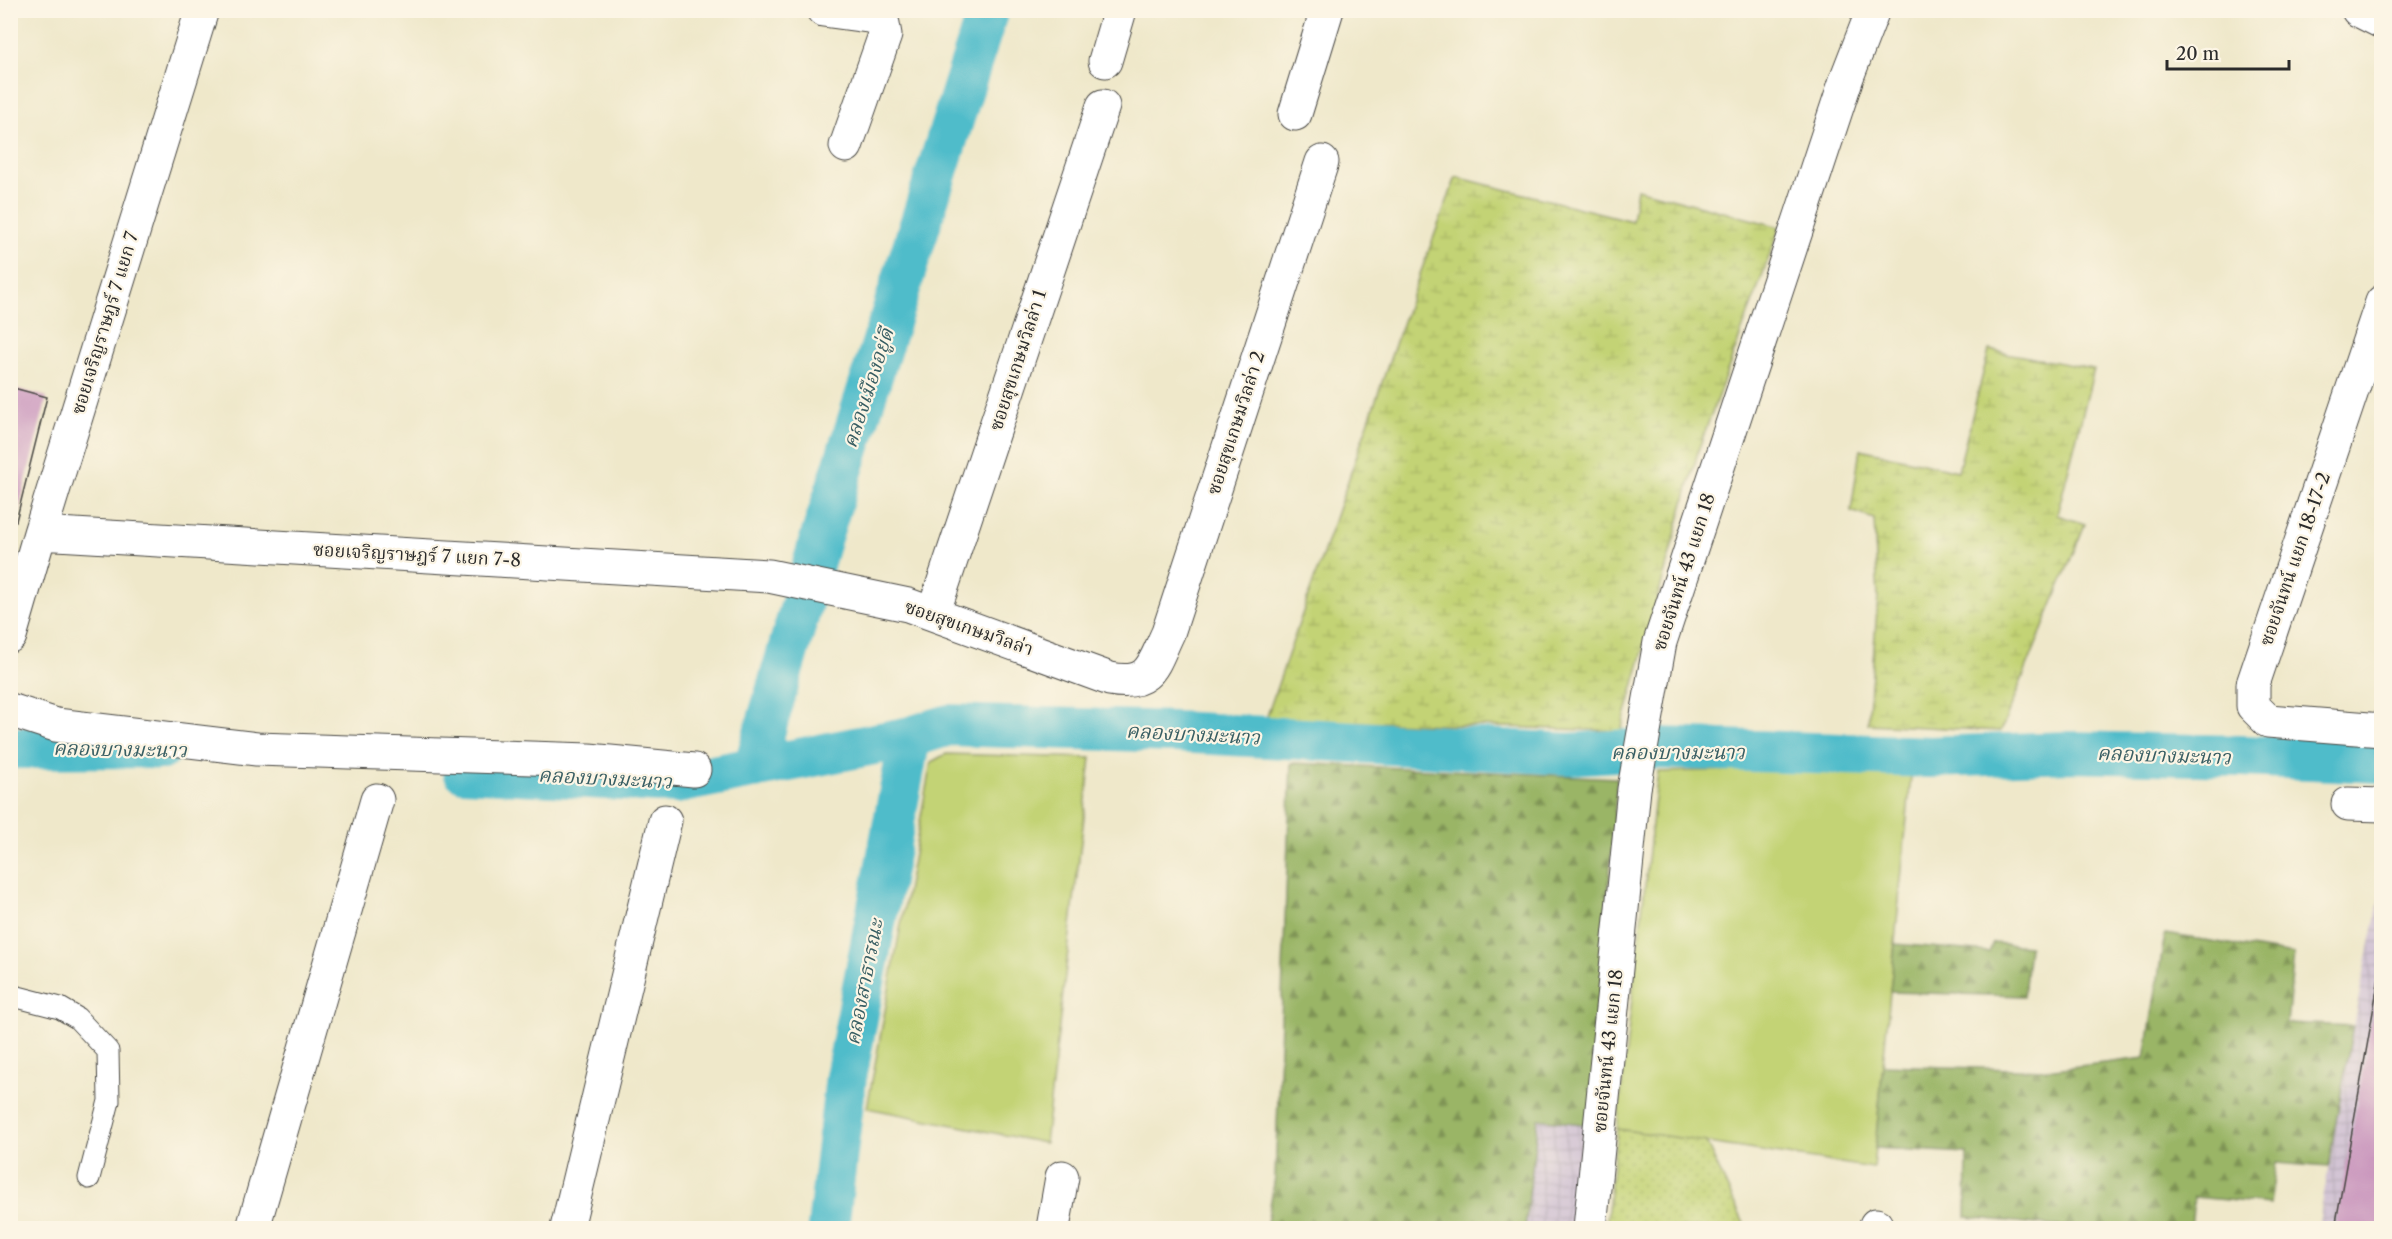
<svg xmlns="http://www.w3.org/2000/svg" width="2392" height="1239" font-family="'Libre Caslon Text','Noto Serif Thai',serif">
<defs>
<pattern id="industrial-grid" width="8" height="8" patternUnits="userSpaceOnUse" patternTransform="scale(1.5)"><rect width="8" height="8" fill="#cdbed2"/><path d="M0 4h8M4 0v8" fill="none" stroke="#b0a3b4"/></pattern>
<pattern id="forest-firs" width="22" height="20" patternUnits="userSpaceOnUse" patternTransform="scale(1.5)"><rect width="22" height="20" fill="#9ab566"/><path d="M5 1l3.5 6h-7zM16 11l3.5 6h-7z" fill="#7e9354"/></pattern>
<pattern id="wetland-marsh" width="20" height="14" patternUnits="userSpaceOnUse" patternTransform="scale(1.5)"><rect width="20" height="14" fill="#c3d375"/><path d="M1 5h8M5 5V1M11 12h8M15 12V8" fill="none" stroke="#a8b565"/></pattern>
<pattern id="garden-dots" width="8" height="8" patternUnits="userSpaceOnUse" patternTransform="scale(1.5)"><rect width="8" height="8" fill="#c3d375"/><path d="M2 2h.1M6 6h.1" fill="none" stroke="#a8b565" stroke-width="1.8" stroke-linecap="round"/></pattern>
</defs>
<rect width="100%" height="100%" fill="#fcf5e5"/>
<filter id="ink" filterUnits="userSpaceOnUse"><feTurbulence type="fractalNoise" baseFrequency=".0167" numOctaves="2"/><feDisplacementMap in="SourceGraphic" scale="12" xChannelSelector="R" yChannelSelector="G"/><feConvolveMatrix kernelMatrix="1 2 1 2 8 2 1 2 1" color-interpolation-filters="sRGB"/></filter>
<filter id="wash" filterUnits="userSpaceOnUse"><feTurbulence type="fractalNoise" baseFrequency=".008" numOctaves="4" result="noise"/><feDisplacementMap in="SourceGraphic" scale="24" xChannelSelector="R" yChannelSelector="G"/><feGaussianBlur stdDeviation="1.35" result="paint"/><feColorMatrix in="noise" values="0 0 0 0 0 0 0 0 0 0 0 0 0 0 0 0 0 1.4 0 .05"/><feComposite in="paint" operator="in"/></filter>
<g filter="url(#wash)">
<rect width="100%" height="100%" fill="#efe8ca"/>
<path fill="url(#industrial-grid)" d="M2381 890V1228H2318L2353 1026Z
M1538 1119 1591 1125 1579 1228H1525Z"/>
<path fill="#c3d375" stroke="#777f50" stroke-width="1.5" d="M946 754 1091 758 1045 1143 867 1108 931 762Z
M1912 766 1873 1168 1617 1129 1658 772Z"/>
<path fill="url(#forest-firs)" stroke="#627048" stroke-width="1.5" d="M1291 763 1617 778 1591 1125 1538 1119 1525 1228H1266L1275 1178Z
M2165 934 2294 954 2287 1023 2353 1026 2328 1167 2276 1163 2270 1204 2194 1197 2191 1228H2076L1966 1217 1967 1153 1875 1148 1883 1065 2046 1070 2145 1058Z
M1993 943 2029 946 2024 996 1890 992 1895 944 1989 952Z"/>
<path fill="url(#wetland-marsh)" stroke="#777f50" stroke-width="1.5" d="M1456 177 1632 221 1637 189 1780 227 1699 448 1621 731 1266 719 1410 301Z
M1989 350 2094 369 2057 515 2085 524 2001 731 1868 724 1878 597 1874 519 1851 511 1860 449 1958 471Z"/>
<path fill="url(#garden-dots)" stroke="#777f50" stroke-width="1.5" d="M1617 1129 1706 1142 1746 1228H1606Z"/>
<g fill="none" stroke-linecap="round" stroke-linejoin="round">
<path stroke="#50bcca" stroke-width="42" d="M10 748 137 747 162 749
M754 768 821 537 988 10
M464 771 677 783 910 737 949 725 1176 732 1569 754 1660 748 1931 757 2068 752 2241 756 2382 762
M828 1228 846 1077 910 737"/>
</g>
<g id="blocks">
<path fill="#ca98be" d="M10 387 47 397 16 521 10 519Z
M2380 972 2382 1228H2335Z"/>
</g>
</g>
<g filter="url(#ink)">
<use href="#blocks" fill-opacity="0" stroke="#484743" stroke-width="1.5"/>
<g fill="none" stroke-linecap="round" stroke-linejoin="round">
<g stroke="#484743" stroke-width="23">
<path id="service" d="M10 995 60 1008 77 1018 108 1051 109 1101 89 1178"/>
</g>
<g stroke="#484743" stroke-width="35">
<path id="minor" d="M823 10 875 17 883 24 885 35 846 146
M2358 10 2382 22
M1105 61 1120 10
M1295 114 1327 10
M2382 302 2253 684V706L2268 721 2382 730
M40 533 769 576 908 605 1110 679C1151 687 1153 664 1168 633L1322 162
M933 614 1103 106
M10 636 40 533 202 10
M10 710 56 725 257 749 589 760 694 770
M2348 804 2382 805
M253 1228 377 800
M567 1228 665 821
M1053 1228 1062 1177
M1590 1228 1634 789 1660 642 1847 77 1873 10
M1875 1228 1876 1225"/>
</g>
<use href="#service" stroke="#fff" stroke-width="21"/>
<use href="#minor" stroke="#fff" stroke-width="33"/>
</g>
</g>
<g text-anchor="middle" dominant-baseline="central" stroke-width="4.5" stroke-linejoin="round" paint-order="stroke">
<g font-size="18" fill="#2b2b2b" stroke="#fcf5e5">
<text transform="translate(105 323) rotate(-73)">ซอยเจริญราษฎร์ 7 แยก 7</text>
<text transform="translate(1018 360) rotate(-72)">ซอยสุขเกษมวิลล่า 1</text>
<text transform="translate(1236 423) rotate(-72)">ซอยสุขเกษมวิลล่า 2</text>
<text transform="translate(417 555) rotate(3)">ซอยเจริญราษฎร์ 7 แยก 7-8</text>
<text transform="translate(2295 559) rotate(-71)">ซอยจันทน์ แยก 18-17-2</text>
<text transform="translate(1684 572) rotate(-72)">ซอยจันทน์ 43 แยก 18</text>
<text transform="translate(969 628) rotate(19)">ซอยสุขเกษมวิลล่า</text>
<text transform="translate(1608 1051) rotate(-84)">ซอยจันทน์ 43 แยก 18</text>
</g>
<g font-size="20" font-style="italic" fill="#385e63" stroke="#fcf5e5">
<text transform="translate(868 388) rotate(-72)">คลองเมืองอยู่ดี</text>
<text transform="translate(1193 734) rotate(3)">คลองบางมะนาว</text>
<text transform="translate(120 749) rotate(1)">คลองบางมะนาว</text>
<text x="1678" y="752">คลองบางมะนาว</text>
<text transform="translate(2164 755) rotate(2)">คลองบางมะนาว</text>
<text transform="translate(605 778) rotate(3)">คลองบางมะนาว</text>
<text transform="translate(864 982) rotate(-79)">คลองสาธารณะ</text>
</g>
</g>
<rect width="2392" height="1239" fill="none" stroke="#fcf5e5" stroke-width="36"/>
<path d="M2167 60v9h122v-9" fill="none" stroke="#2b2b2b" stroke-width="3"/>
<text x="2176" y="60" font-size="18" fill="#2b2b2b" stroke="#fcf5e5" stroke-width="4.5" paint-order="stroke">20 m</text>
</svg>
